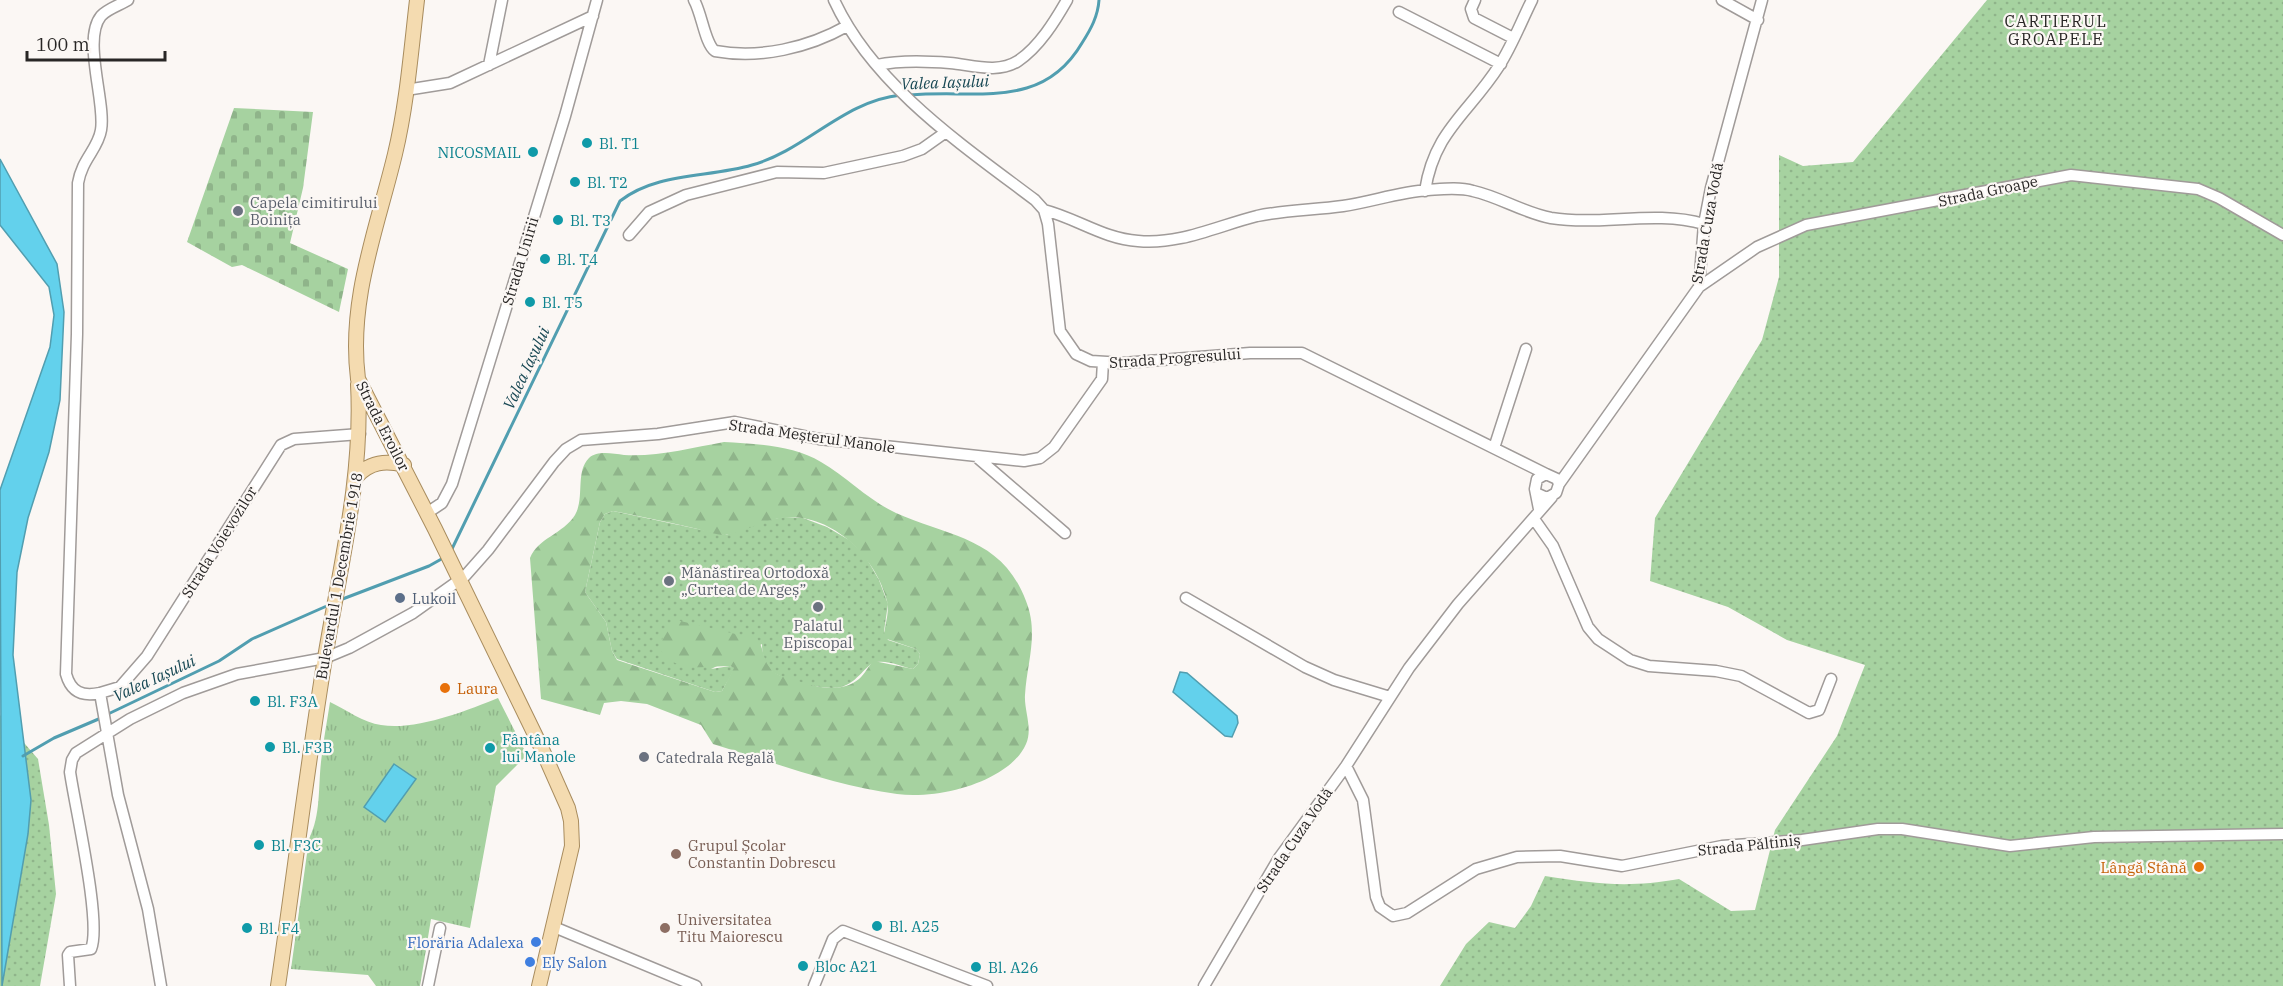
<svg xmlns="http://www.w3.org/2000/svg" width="2283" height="986" font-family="'IBM Plex Serif',serif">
<defs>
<pattern id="grass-dots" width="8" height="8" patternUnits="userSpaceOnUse" patternTransform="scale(1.5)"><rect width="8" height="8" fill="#a6d2a0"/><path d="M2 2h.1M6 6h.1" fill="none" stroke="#8fb48a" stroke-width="1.8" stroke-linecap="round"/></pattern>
<pattern id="forest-firs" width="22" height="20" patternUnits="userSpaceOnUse" patternTransform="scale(1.5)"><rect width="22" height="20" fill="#a6d2a0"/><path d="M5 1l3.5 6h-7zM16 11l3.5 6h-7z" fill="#8fb48a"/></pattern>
<pattern id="cemetery-stones" width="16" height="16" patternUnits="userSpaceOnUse" patternTransform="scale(1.5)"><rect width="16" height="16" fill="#a6d2a0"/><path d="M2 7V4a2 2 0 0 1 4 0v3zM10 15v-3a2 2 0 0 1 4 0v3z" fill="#8fb48a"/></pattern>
<pattern id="park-tufts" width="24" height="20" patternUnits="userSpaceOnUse" patternTransform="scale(1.5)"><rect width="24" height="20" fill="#a6d2a0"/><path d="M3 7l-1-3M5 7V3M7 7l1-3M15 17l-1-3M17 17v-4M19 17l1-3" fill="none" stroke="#8fb48a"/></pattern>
</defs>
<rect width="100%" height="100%" fill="#fbf7f4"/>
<path fill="url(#grass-dots)" d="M1987 0H2283V986H1440L1466 944 1489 922 1515 928 1531 906 1545 876C1596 884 1628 888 1679 879L1731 911 1755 910 1775 830 1837 736 1865 665 1787 640 1728 607 1650 581 1655 518 1762 340 1779 277V155L1803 166 1853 162Z
M613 511 726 535 763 521 784 517 803 518 827 527 849 540 864 554 879 580 888 604 884 631 888 640 916 649 920 654 918 664 913 669C903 667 888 660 877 662 866 663 858 683 841 687 826 691 787 681 774 673 765 667 762 654 762 644L711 669 730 666 735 668 722 691 715 692 617 659 612 651 606 622 585 592 600 522 605 514Z
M0 715 38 759 49 825 56 894 40 986H0Z"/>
<path fill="url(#forest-firs)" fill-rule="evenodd" d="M724 442C755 444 793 445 821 462 847 477 868 500 896 513 949 537 1002 537 1026 601 1039 634 1027 662 1025 695 1024 711 1033 728 1026 744 1020 758 1007 768 994 775 968 790 927 798 897 794 835 786 773 762 713 744L701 725 647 704 621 701 604 703 600 715 541 699 530 558C538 538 563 534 575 515 585 498 575 472 589 458 598 450 613 454 624 455 657 457 691 448 724 442ZM613 511C638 516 664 521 689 527 700 529 714 535 725 535 741 534 763 520 781 518 831 511 876 557 887 601 890 613 884 626 884 638L916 649 920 654 918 664 913 669 874 661C868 666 865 674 859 679 840 694 816 687 795 680 786 677 775 676 770 668 762 658 764 647 757 639L676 620C664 623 663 638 660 649 674 674 707 666 730 666L734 668 722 691 715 692 617 660 612 651 606 622 585 592 600 522 605 514Z"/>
<path fill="url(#cemetery-stones)" d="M234 108 313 112 303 188 290 243 348 269 339 312 242 265 232 267 187 242Z"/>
<path fill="url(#park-tufts)" d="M498 698 527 755 496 786 470 928 431 919 420 986H376L368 975 291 969 309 839C321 814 318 789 321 762 323 742 327 722 330 702 345 709 364 723 381 725 415 731 466 711 498 698Z"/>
<path fill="#63d1ec" stroke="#519eb0" stroke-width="1.5" d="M0 159 57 264 64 312 60 400 49 452 28 518 17 572 13 655 31 800 28 834 2 986 0 490 50 347 54 315 49 287 0 225Z
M1180 672 1187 673 1237 716 1238 723 1232 737 1225 736 1173 692Z
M394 764 416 779 385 822 364 807Z"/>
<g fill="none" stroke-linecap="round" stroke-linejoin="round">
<path stroke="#519eb0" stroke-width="3" d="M910 95C977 89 1042 111 1082 43 1091 29 1098 16 1099 0
M450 553 620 201C657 172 708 178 752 165 806 150 843 101 901 95
M340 600 429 566 445 557
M106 715 219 661 252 639 329 605
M23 756 54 738 101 718"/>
<g stroke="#a09b99" stroke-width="13">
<path id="minor" d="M128 0C120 5 107 9 101 16 82 39 106 103 101 130 98 149 82 159 78 183L77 334 66 674C71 692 82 697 100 693L118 795 148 909 161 986
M694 0C702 14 705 44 715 51 760 59 808 48 847 26
M834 0C873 85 962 145 1035 200L1044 210 1048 224 1060 331 1076 354 1091 361 1123 363 1250 353H1302L1546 474
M1475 0 1471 9 1474 18 1513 38
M1722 0 1758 20
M1399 12 1501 64
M489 65 502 0
M877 65C900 60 926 61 950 63 972 65 998 74 1018 61 1039 47 1055 21 1067 0
M406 90 450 83 593 16
M1425 191C1434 131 1469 113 1499 66 1512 46 1521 22 1532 0
M1044 210C1076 218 1104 239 1138 241 1180 245 1217 226 1257 216 1285 210 1314 210 1343 206 1371 202 1399 192 1428 190 1443 189 1459 187 1473 191 1500 197 1524 213 1551 218 1602 226 1654 210 1704 224
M629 235 649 212 686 195 777 172 824 173 903 156 922 149 946 132
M1699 287 1757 247 1806 225 2071 175 2198 189 2219 198 2283 235
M1494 448 1526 349
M979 459 1065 533
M1559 484 1699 287 1704 224 1711 188 1762 0
M1538 494 1547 498 1556 493 1559 484 1557 479 1546 474 1537 479 1535 489 1539 509
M427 513 442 503 452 484 565 116 597 0
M1534 519 1553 546 1588 627 1598 639 1630 660 1649 666 1716 671 1741 676 1809 713 1819 710 1831 679
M1186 598 1305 667 1334 680 1390 697
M100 693 120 687 147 656 281 445 294 439 360 434
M1346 766 1363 800 1376 897 1380 907 1393 916 1407 913 1476 869 1517 857 1560 856 1622 866 1722 846 1802 840 1878 829H1902L2010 846 2094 837 2283 834
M554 927 696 986
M70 986 68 955 70 952 91 949C102 923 75 807 70 772L72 760 76 753 130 719 183 693 237 674 325 658 349 648 413 613 465 576 488 550 554 462 566 449 581 440 658 434 735 422 819 439 1024 461 1040 458 1054 447 1102 379 1103 362
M428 986 440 928
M814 986 833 939 843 931 987 986
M1204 986 1279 858 1346 766 1409 668 1458 604 1552 497"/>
</g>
<g stroke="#a88c5e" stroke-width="16">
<path id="major" d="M417 0C411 51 407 104 395 154 377 229 348 300 358 379L435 529 541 747 568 808 571 821 572 846 539 986
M357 476C370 462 385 460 404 465
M278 986C294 877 307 767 325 658 340 567 363 477 358 384"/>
</g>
<use href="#minor" stroke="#fff" stroke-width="10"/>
<use href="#major" stroke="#f4dbb0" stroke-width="14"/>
</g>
<g fill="#0f9aa8" stroke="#fbf7f4" stroke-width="2">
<circle cx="587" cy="143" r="6"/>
<circle cx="533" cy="152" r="6"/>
<circle cx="575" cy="182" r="6"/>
<circle cx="558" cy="220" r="6"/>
<circle cx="545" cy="259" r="6"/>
<circle cx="530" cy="302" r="6"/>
<circle cx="255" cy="701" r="6"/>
<circle cx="270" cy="747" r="6"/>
<circle cx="490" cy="748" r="6"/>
<circle cx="259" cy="845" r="6"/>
<circle cx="877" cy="926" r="6"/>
<circle cx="247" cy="928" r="6"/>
<circle cx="803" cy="966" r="6"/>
<circle cx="976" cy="967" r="6"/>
</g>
<g fill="#6b7280" stroke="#fbf7f4" stroke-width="2">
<circle cx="238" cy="211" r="6"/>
<circle cx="669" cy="581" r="6"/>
<circle cx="818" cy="607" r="6"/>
<circle cx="644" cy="757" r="6"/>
</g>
<circle fill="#5c6f8a" stroke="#fbf7f4" stroke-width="2" cx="400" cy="598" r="6"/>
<g fill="#e8710a" stroke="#fbf7f4" stroke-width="2">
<circle cx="445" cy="688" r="6"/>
<circle cx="2199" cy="867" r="6"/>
</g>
<g fill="#8d6e63" stroke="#fbf7f4" stroke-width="2">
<circle cx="676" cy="854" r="6"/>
<circle cx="665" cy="928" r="6"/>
</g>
<g fill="#3f7fe0" stroke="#fbf7f4" stroke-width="2">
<circle cx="536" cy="942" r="6"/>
<circle cx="530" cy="962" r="6"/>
</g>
<g text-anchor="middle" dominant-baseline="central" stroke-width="4.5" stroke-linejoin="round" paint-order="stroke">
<g font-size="15" fill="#0d838f" stroke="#fbf7f4" text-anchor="start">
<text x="599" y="143">Bl. T1</text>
<text x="521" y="152" text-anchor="end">NICOSMAIL</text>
<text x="587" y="182">Bl. T2</text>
<text x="570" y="220">Bl. T3</text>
<text x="557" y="259">Bl. T4</text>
<text x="542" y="302">Bl. T5</text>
<text x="267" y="701">Bl. F3A</text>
<text x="502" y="739">Fântâna<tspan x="502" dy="17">lui Manole</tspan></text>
<text x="282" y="747">Bl. F3B</text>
<text x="271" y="845">Bl. F3C</text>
<text x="889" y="926">Bl. A25</text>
<text x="259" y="928">Bl. F4</text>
<text x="815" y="966">Bloc A21</text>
<text x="988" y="967">Bl. A26</text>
</g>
<g font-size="15" fill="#282625" stroke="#fbf7f4">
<text transform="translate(1988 191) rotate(-12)">Strada Groape</text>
<text transform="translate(1707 223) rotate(-80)">Strada Cuza Vodă</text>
<text transform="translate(520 261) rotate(-73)">Strada Unirii</text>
<text transform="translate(1175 358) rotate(-4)">Strada Progresului</text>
<text transform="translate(383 426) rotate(63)">Strada Eroilor</text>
<text transform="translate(812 436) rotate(8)">Strada Meșterul Manole</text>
<text transform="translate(219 542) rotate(-58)">Strada Voievozilor</text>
<text transform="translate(339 576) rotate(-80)">Bulevardul 1 Decembrie 1918</text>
<text transform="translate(1294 840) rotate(-56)">Strada Cuza Vodă</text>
<text transform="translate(1749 845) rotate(-6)">Strada Păltiniș</text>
</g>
<g font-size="15" fill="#5b616d" stroke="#fbf7f4" text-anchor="start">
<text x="250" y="202">Capela cimitirului<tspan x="250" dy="17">Boinița</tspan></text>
<text x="681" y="572">Mănăstirea Ortodoxă<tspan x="681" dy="17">„Curtea de Argeș”</tspan></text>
<text x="818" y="625" text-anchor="middle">Palatul<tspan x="818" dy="17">Episcopal</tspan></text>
<text x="656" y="757">Catedrala Regală</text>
</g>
<g font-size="15" fill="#4e5e75" stroke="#fbf7f4" text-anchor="start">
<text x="412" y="598">Lukoil</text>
</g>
<g font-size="15" fill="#c56008" stroke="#fbf7f4" text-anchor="start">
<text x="457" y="688">Laura</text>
<text x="2187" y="867" text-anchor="end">Lângă Stână</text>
</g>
<g font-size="15" fill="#785e54" stroke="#fbf7f4" text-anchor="start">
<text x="688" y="845">Grupul Școlar<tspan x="688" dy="17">Constantin Dobrescu</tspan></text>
<text x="677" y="919">Universitatea<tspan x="677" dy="17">Titu Maiorescu</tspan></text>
</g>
<g font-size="15" fill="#366cbe" stroke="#fbf7f4" text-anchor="end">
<text x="524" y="942">Florăria Adalexa</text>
<text x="542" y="962" text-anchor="start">Ely Salon</text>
</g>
<g font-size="16" letter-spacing="1.5" fill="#282625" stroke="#fbf7f4">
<text x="2056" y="21">CARTIERUL<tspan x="2056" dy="18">GROAPELE</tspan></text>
</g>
<g font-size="16" font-style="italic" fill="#184854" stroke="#fbf7f4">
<text transform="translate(945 82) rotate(-2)">Valea Iașului</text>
<text transform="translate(526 368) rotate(-65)">Valea Iașului</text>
<text transform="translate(154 678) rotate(-25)">Valea Iașului</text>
</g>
</g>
<path d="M27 51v9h138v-9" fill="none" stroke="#282625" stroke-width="3"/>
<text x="36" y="51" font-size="18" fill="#282625" stroke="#fbf7f4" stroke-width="4.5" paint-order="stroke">100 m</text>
</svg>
